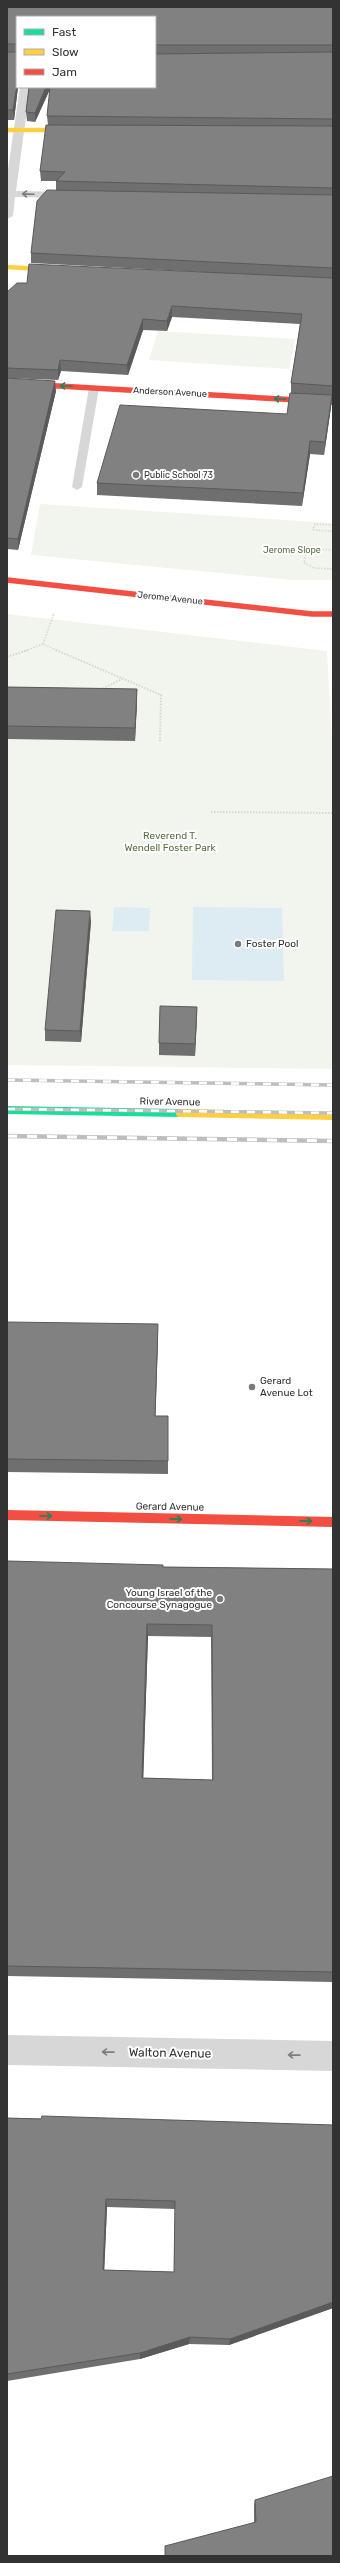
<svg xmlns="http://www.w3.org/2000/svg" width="340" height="2563" font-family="Rubik,sans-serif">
<rect width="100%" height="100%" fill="#fff"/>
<path fill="#f1f5ed" d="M158 331 295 339 289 369 149 360Z
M40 504 333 523V580H292L31 555Z
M7 614 327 651 333 759V1069L7 1065Z"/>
<path fill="#ddebf3" d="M114 907 150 908 149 931H112Z
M193 907 282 908 284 981 192 980Z"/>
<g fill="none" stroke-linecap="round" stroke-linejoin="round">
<path stroke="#d6d6d6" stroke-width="1.5" stroke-dasharray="1.5 1.5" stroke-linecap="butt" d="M333 525 315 524 313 530 333 531
M333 550 315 549 306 552 304 563 314 568 333 569
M43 644 54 613
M25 651 43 644 58 651"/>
<path stroke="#d6d6d6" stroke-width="2" stroke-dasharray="1.5 1.5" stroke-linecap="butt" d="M56 650 161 695 160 742
M7 657 28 650
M100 690 122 679
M211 812 333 813"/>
<path fill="#d7d7d7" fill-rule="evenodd" d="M94 385 99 388 82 487 77 490 72 487 89 388Z"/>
<path fill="#d7d7d7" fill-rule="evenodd" d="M20 87H30L16 191 72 192 78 195 72 198 15 197 13 216 7 219V176Z
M7 2035 333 2041V2071L7 2065Z"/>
<path stroke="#16e098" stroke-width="8" d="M7 1110 180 1113"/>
<path stroke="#ffcf43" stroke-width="4.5" d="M7 130H76
M7 267 58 270"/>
<path stroke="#ffcf43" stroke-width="8" d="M180 1113 333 1116"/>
<path stroke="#f24e42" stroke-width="5.5" d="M7 383 333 402
M7 580 312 614H333"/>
<path stroke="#f24e42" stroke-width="10" d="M7 1515 333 1522"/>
<g stroke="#bebebe" stroke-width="3.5">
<path id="rail-far1" d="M7 1080 333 1085
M7 1109 333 1113"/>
</g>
<g stroke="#bebebe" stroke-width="4.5">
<path id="rail" d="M7 1136 333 1141"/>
</g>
<use href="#rail-far1" stroke="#fff" stroke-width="2.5" stroke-dasharray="8" stroke-linecap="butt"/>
<use href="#rail" stroke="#fff" stroke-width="3" stroke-dasharray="10" stroke-linecap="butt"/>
</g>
<path fill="#6f6f6f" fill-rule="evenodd" d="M7 7H333V396H332L331 407 324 455 310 454 302 506 97 495V483L287 414 291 393V383L300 324 172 317 167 331 143 330 128 375 61 371 58 380 7 378V292L27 283 203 272 31 263V253L56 190V181H41L40 171 48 125 47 116 50 89 35 122 27 121 26 112 29 87H155V17H17V87H18L14 120H7Z
M7 378 56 391 18 550 7 549Z
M7 687 137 689V702L135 741 7 739Z
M91 921 81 1042 45 1041V1030Z
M197 1007 195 1056 159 1055V1043Z
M7 1322 158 1337 155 1416H168V1474L7 1472Z
M7 1561 163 1567 333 1569V1976L332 1982 7 1976ZM148 1636 211 1637 212 1780 143 1778Z
M7 2118 333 2125V2308L229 2345 189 2344 140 2359 7 2381ZM107 2207 175 2209 174 2272 104 2270Z
M255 2500 333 2556 254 2522V2505Z"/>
<path fill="#5a5a5a" d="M17 85V87H18L14 120 13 110Z
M46 87H51L35 122V113Z
M172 306V317L167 331V321Z
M143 319V330L128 375 127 365Z
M60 360 61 371 58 380V370Z
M55 381 56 391 18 550V539Z
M332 395 331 407 324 455 325 442Z
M310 441V454L302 506 303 493Z
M137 689V702L135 741V728Z
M90 911 91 921 81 1042 80 1031Z
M197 1007V1018L195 1056V1044Z
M158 1324V1337L155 1430V1416Z
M147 1624 148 1636 143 1789 142 1778Z
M106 2199 107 2207 104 2277 103 2270Z
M333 2302V2308L229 2345 230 2339Z
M190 2337 189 2344 140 2359V2353Z"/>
<path fill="#818181" stroke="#5a5a5a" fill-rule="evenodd" d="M7 7H333V45H155V17H17V44H7Z
M7 52H17V85L13 110H7Z
M333 52V119L47 116 50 87H155V54Z
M29 87H46L35 113 26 112Z
M46 125 333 126V188L56 181 65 172 40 171Z
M47 190 333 195V268L31 253 37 201Z
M29 264 333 278V386L291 383 302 314 172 306 167 321 143 319 127 365 60 360 58 370 7 368V292L17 283H27Z
M7 378 55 381 18 539 7 538Z
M290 393 332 395 325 442 310 441 303 493 97 483 120 405 287 414Z
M7 687 137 689 135 728 7 726Z
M56 910 90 911 80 1031 45 1030Z
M160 1006 197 1007 195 1044 159 1043Z
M7 1322 158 1324 155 1416H168V1461L7 1459Z
M7 1561 163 1565V1567L333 1569V1972L7 1966ZM147 1624 212 1625 213 1780 142 1778Z
M42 2116 333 2125V2302L230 2339 190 2337 140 2353 7 2374V2118L41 2119ZM106 2199 175 2201 174 2272 103 2270Z
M333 2476V2556H165V2546L256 2522 255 2500Z"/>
<defs><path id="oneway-shaft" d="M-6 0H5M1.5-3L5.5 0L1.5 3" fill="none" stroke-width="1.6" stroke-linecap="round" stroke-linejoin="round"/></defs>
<g stroke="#7d7d7d">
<use href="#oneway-shaft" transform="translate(28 194) rotate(-178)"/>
<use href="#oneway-shaft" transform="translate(108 2052) rotate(-179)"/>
<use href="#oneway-shaft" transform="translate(294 2055) rotate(-179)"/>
</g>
<g stroke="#268160">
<use href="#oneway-shaft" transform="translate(66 386) rotate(-177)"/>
<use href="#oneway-shaft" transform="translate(280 399) rotate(-177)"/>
<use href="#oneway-shaft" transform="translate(46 1516) rotate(1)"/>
<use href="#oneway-shaft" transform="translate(176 1519) rotate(1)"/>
<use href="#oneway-shaft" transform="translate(306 1521) rotate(1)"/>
</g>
<g fill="#7a7a7a" stroke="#fff" stroke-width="1.5">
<circle cx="136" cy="475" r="4"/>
<circle cx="238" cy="944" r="4"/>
<circle cx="252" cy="1387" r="4"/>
<circle cx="220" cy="1599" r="4"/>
</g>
<g text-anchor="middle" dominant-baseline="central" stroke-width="4" stroke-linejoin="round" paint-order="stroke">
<g font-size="9" fill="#333" stroke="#fff">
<text transform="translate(170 392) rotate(3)">Anderson Avenue</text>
<text transform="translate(170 598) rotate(6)">Jerome Avenue</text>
</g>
<g font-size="9" fill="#333" stroke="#fff" text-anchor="start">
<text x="144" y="475">Public School 73</text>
</g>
<g font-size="9" fill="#56703f" stroke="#fff">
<text x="292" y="550">Jerome Slope</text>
</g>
<g font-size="10" fill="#56703f" stroke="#fff">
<text x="170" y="836">Reverend T.<tspan x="170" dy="12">Wendell Foster Park</tspan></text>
</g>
<g font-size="10" fill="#333" stroke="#fff" text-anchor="start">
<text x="246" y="944">Foster Pool</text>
<text x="260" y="1381">Gerard<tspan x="260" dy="12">Avenue Lot</tspan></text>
<text x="212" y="1593" text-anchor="end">Young Israel of the<tspan x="212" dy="12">Concourse Synagogue</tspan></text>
</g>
<g font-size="10" fill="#333" stroke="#fff">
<text transform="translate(170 1102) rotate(1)">River Avenue</text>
<text transform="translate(170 1507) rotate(1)">Gerard Avenue</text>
</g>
<g font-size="12" fill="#333" stroke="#fff">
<text transform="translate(170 2053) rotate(1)">Walton Avenue</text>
</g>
</g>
<rect width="340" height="2563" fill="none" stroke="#333333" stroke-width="16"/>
<rect x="16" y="16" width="140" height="72" fill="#ffffff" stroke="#adadad"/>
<rect x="24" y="29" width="20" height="6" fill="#16e098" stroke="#adadad"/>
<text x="52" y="36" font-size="12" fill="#333333">Fast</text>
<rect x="24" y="49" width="20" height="6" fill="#ffcf43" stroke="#adadad"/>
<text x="52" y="56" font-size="12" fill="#333333">Slow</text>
<rect x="24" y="69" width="20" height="6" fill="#f24e42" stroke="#adadad"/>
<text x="52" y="76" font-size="12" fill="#333333">Jam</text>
</svg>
